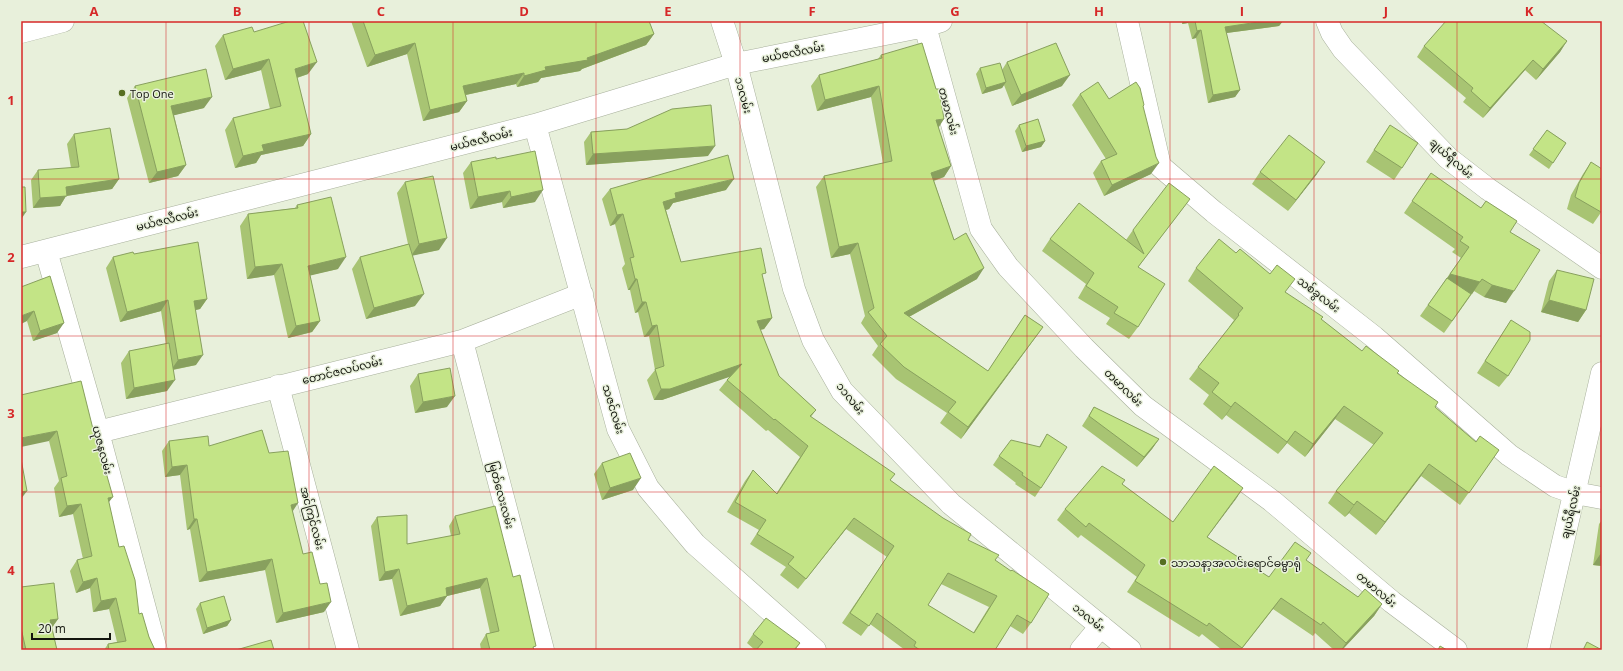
<svg xmlns="http://www.w3.org/2000/svg" width="1623" height="671" font-family="'Open Sans','Noto Sans Myanmar',sans-serif">
<rect width="100%" height="100%" fill="#e8f0db"/>
<g fill="none" stroke-linecap="round" stroke-linejoin="round">
<g stroke="#a8b09c" stroke-width="23">
<path id="minor" d="M722 21 736 64 794 289 813 340 842 391 951 504 1130 650
M1127 21 1160 166 1214 212 1374 337 1509 455 1555 486 1575 493 1602 498
M1327 21 1332 33 1343 49 1448 158 1488 189 1602 268
M925 26 981 229 1008 267 1084 348 1143 406 1272 501 1392 602 1456 650
M21 32 63 21
M535 125 618 429 648 488 695 544 815 650
M46 251 98 432 156 650
M21 257 535 125 736 64 925 26 941 21
M462 341 543 650
M278 386 348 650
M98 432 462 341 582 294
M1081 650 1101 626
M1538 650 1602 373"/>
</g>
<use href="#minor" stroke="#fff" stroke-width="22"/>
</g>
<path fill="#a8c473" fill-rule="evenodd" d="M351 21H649L654 34 646 45 582 69 580 71 541 78 538 82 517 87 516 84 466 95 467 101 459 112 423 121 407 54 367 67Z
M1182 21H1283L1279 26 1226 33 1240 90 1235 97 1208 103 1196 38 1192 39 1188 23 1182 24Z
M254 32 308 74 297 78 311 134 303 146 261 155 256 163 235 168 225 130 233 118 270 109 261 70 225 80 215 46 223 35Z
M1567 41 1560 52 1536 80 1525 70 1483 118 1463 102 1466 98 1417 57 1424 46Z
M881 55 938 127 951 166 944 177 934 181 954 240 977 279 909 317 988 371 1025 315 1043 327 961 439 940 423 947 413 896 379 872 355 878 346 861 323 865 316 850 254 831 258 816 187 824 176 883 163 871 97 817 111 811 86 819 75 878 59Z
M1007 62 1062 86 1012 106 1004 85 1002 88 982 94 976 74 980 68 1002 70Z
M135 86 204 108 174 115 186 165 178 176 149 183 127 98Z
M1080 94 1109 99 1143 107 1151 174 1104 196 1093 173 1101 161 1106 159 1072 105Z
M1019 125 1045 141 1041 147 1022 152 1015 131Z
M1390 125 1402 168 1394 180 1366 162Z
M627 129 708 156 586 165 584 142 591 132Z
M1547 130 1566 143 1549 169 1529 155Z
M74 134 119 179 112 189 66 196 60 206 33 208 31 180 38 170 71 168 67 144Z
M496 159 535 202 503 208 502 202 470 209 463 173 471 162Z
M1591 162 1602 211 1593 224 1567 209 1571 195 1583 174Z
M1260 172 1317 174 1288 211 1252 184Z
M1431 173 1481 208 1486 201 1510 232 1506 303 1484 297 1474 291 1444 333 1420 316 1461 258 1452 252 1455 249 1404 213Z
M405 182 439 250 413 255 415 306 366 319 352 269 360 257 408 244 397 193Z
M610 189 726 190 673 203 669 209 666 210 681 262 763 278 772 318 764 329 760 330 779 376 816 410 811 417 890 480 968 540 995 560 1031 623 1023 634 1010 626 995 650H905L870 624 861 636 842 623 887 557 846 529 798 589 780 575 786 567 750 544 759 530 727 512 745 481 753 470 776 494 800 457 768 430 766 431 719 390 727 380 730 376 662 400H654L647 380 655 370 649 336 644 337 638 312 635 313 630 290H628L622 268 625 264 615 224 610 226 602 199ZM941 584 989 607 973 633 928 605Z
M297 205 338 269 310 275 320 321 312 332 288 338 274 275 247 279 240 226 248 214 295 208Z
M1181 210 1138 267V327L1129 339 1106 324 1110 318 1078 298 1086 284 1042 251 1050 239 1126 240 1133 230Z
M134 254 207 299 200 309 195 310 196 365 173 370 167 391 126 399 121 363 129 351 166 344 161 311 120 322 106 268 113 257Z
M1196 268 1285 292 1362 351 1397 373 1435 407 1476 442 1499 450 1460 505 1421 476 1376 535 1349 513 1345 517 1328 503 1336 491 1374 445 1335 419 1305 457 1287 443 1278 454 1226 415 1222 420 1203 404 1209 395 1189 379 1198 367 1230 327H1229L1234 320 1188 281Z
M1557 270 1586 310 1578 322 1541 312 1549 281Z
M50 276 57 333 33 341 27 321Z
M1511 320 1508 376 1499 387 1477 373Z
M418 374 447 407 415 413 410 386Z
M81 381 119 547 139 614 149 637 155 650H104L108 644 117 642 109 609 93 612 90 588 76 593 70 571 77 560 83 559 73 514 59 517 54 488 59 481 49 441Z
M1094 407 1159 439 1152 449 1137 467 1082 426Z
M1047 434 1041 488 1035 497 1015 484 1016 483 993 465 999 456 1039 447Z
M169 441 269 453 292 512 303 554 324 612 276 623 265 570 199 582 190 529 187 530 180 475 165 477 162 451Z
M602 463 633 490 602 500 594 474Z
M1122 484 1173 522 1243 488 1207 537 1269 577 1306 561 1358 597 1382 604 1374 616 1342 650H1334L1315 633 1313 636 1273 609 1241 650H1222L1202 634 1199 637 1127 592 1137 577 1081 535 1078 538 1057 520 1065 509Z
M455 516 513 577 534 650H481L480 644 486 634 490 633 480 588 447 596 440 606 400 616 392 579 379 581 371 526 377 517 407 544 451 536 449 526Z
M1602 520V566L1593 565 1599 524Z
M21 587 58 619 52 628 57 650H21Z
M200 603 231 620 227 626 203 634 196 609Z
M753 634 800 643 795 650H755L747 643Z"/>
<path fill="#88a05e" d="M1184 21H1190L1188 23 1182 24Z
M1265 21H1283L1279 26 1219 34 1225 27Z
M1201 30 1196 38 1192 39 1197 31Z
M654 34 646 45 582 69 580 71 541 78 538 82 517 87 524 76 545 67 587 58Z
M1567 41 1560 52 1536 80 1543 69Z
M415 43 407 54 367 67 375 55Z
M269 59 261 70 225 80 233 69Z
M1533 60 1525 70 1483 118 1490 108Z
M317 62 308 74 287 81 295 69Z
M524 73 516 84 456 97 463 86Z
M1070 75 1062 86 1012 106 1021 95Z
M1006 82 1002 88 982 94 986 88Z
M879 86 871 97 817 111 825 100Z
M1240 90 1235 97 1208 103 1213 95Z
M212 97 204 108 163 118 171 106Z
M467 101 459 112 423 121 430 110Z
M944 119 937 130 936 120Z
M311 134 303 146 261 155 256 163 235 168 243 156 262 145Z
M1045 141 1041 147 1022 152 1026 146Z
M715 146 708 156 586 165 593 154Z
M1325 162 1317 174 1288 211 1296 200Z
M1159 163 1151 174 1104 196 1112 185Z
M186 165 178 176 149 183 157 172Z
M951 166 944 177 923 184 931 173Z
M119 179 112 189 66 196 60 206 33 208 40 198 66 187Z
M734 179 726 190 673 203 669 209 656 213 663 202 675 193Z
M543 190 535 202 503 208 511 197Z
M510 191 502 202 470 209 478 197Z
M1190 199 1181 210 1130 278 1138 267Z
M21 212H26L22 218H21Z
M623 214 615 224 610 226 617 215Z
M447 238 439 250 411 256 419 244Z
M858 243 850 254 831 258 839 247Z
M346 257 338 269 300 278 308 266Z
M282 264 274 275 247 279 255 267Z
M984 268 977 279 896 324 904 313Z
M1450 274 1480 282 1472 294 1442 286Z
M635 279H637L630 290H628Z
M1492 285 1514 291 1506 303 1484 297Z
M424 294 415 306 366 319 374 308Z
M207 299 200 309 187 312 194 301Z
M168 300 161 311 120 322 127 312Z
M1549 300 1586 310 1578 322 1541 312Z
M642 302H646L638 312 635 313Z
M34 311 27 321 21 324V316Z
M772 318 764 329 749 332 757 321Z
M320 321 312 332 288 338 296 326Z
M64 323 57 333 33 341 40 331Z
M657 325 649 336 644 337 652 326Z
M1043 327 1035 338 961 439 968 427Z
M203 355 196 365 171 370 178 360Z
M742 364 735 375 662 400H654L661 389Z
M175 380 167 391 126 399 134 388Z
M455 396 447 407 415 413 423 402Z
M1235 402 1226 415 1222 420 1231 407Z
M1344 406 1335 419 1305 457 1313 444Z
M57 431 49 441 21 447V438Z
M1295 431 1287 443 1278 454 1287 442Z
M1159 439 1152 449 1137 467 1144 457Z
M1429 464 1421 476 1376 535 1385 522Z
M187 465 180 475 165 477 172 467Z
M641 478 633 490 602 500 610 488Z
M1243 488 1236 499 1199 548 1207 537Z
M27 491 21 499V492Z
M113 497 105 507 108 498Z
M1357 501 1349 513 1345 517Z
M298 503 291 514V505Z
M81 504 73 514 59 517 67 506Z
M854 518 846 529 798 589 806 579Z
M194 519H197L190 529 187 530Z
M1601 553 1602 554V566L1593 565Z
M272 559 265 570 199 582 207 572Z
M399 569 392 579 379 581 385 572Z
M97 578 90 588 76 593 83 582Z
M487 578 480 588 447 596 440 606 400 616 407 606 446 588Z
M116 598 109 609 93 612 101 601Z
M1281 598 1273 609 1241 650Z
M331 602 324 612 276 623 283 613Z
M1382 604 1374 616 1342 650H1341L1346 643Z
M58 619 50 630V620Z
M231 620 227 626 203 634 207 628Z"/>
<path fill="#c3e486" stroke="#88a05e" fill-rule="evenodd" d="M290 21H303L317 62 295 69 311 134 262 145 264 151 243 156 233 118 281 106 269 59 233 69 223 35 252 27 254 32Z
M363 21H649L654 34 587 58 588 60 545 67 546 70 524 76V73L463 86 467 101 430 110 415 43 375 55Z
M1195 21H1265L1225 27 1240 90 1213 95 1201 30 1197 31Z
M1446 21H1541L1567 41 1543 69 1533 60 1490 108 1471 91 1473 88 1424 46Z
M922 43 936 89H939L944 119 936 120 951 166 931 173 954 240 966 233 984 268 904 313 988 371 1025 315 1043 327 968 427 948 412 956 402 904 367 880 344 887 336 868 312 874 308 858 243 839 247 824 176 892 161 879 86 825 100 819 75 882 58 881 55Z
M1056 43 1070 75 1021 95 1007 62Z
M1000 63 1006 82 986 88 980 68Z
M206 69 212 97 171 106 186 165 157 172 135 86Z
M1098 82 1109 99 1136 82 1140 88 1144 105 1143 106 1156 157 1159 163 1112 185 1101 161 1117 154 1080 94Z
M711 105 715 146 593 154 591 132 627 129 672 109Z
M1038 119 1045 141 1026 146 1019 125Z
M1390 125 1418 143 1402 168 1374 150Z
M110 128 119 179 66 187 67 196 40 198 38 170 79 167 74 134Z
M1547 130 1566 143 1553 163 1533 149Z
M1289 135 1325 162 1296 200 1260 172Z
M535 151 543 190 511 197 510 191 478 197 471 162 496 157V159Z
M728 155 734 179 675 193 676 198 663 202 681 262 761 248 766 273 762 274 772 318 757 321 779 376 816 410 810 416 895 474 890 480 943 518 971 534 968 540 999 555 995 560 1011 571 1012 570 1049 594 1031 623 1017 615 995 650H920L914 646 916 642 877 613 869 626 850 613 894 546 854 518 806 579 788 564 794 557 757 534 766 520 735 502 753 470 777 494 808 446 775 419 774 420 727 380 742 364 670 389H661L655 369 664 366 657 325 652 326 646 302H642L637 279H635L630 258 634 257 623 214 617 215 610 189ZM948 573 997 596 974 633 928 605Z
M1591 162 1602 169V211L1601 212 1575 197 1579 183Z
M1431 173 1481 208 1486 201 1517 221 1510 232 1540 250 1514 291 1492 285 1482 279 1480 282 1450 274 1469 247 1460 241 1463 237 1412 201Z
M433 176 447 238 419 244 405 182Z
M1169 183 1190 199 1138 267 1165 284 1138 327 1114 313 1118 307 1086 286 1094 273 1050 239 1079 203 1144 254 1133 230Z
M21 187H25L26 212H21Z
M331 197 346 257 308 266 320 321 296 326 282 264 255 267 248 214 298 208 297 205Z
M1219 239 1236 253 1240 249 1270 274 1277 265 1295 279 1285 292 1323 317 1321 319 1362 351 1366 346 1399 371 1397 373 1438 402 1435 407 1476 442 1480 436 1499 450 1469 493 1429 464 1385 522 1357 501 1354 505 1336 491 1383 433 1344 406 1313 444 1295 431 1287 442 1235 402 1231 407 1212 392 1219 383 1198 367 1239 315 1238 314 1243 308 1196 268Z
M198 242 207 299 194 301 203 355 178 360 168 300 127 312 113 257 133 252 134 254Z
M409 244 424 294 374 308 360 257Z
M1557 270 1594 279 1586 310 1549 300Z
M50 276 64 323 40 331 34 311 21 316V287Z
M1447 278 1471 294 1452 321 1428 305Z
M1511 320 1530 332V340L1508 376 1485 361Z
M169 343 175 380 134 388 129 351Z
M450 368 455 396 423 402 418 374Z
M81 381 103 469H105L113 497 108 498 119 547 124 546 135 580 139 614 142 613 149 637 155 650H109L108 644 126 641 116 598 101 601 97 578 83 582 77 560 92 556 81 504 67 506 61 478 67 476 57 431 21 438V395Z
M1094 407 1159 439 1144 457 1089 416Z
M262 430 269 453 288 451 298 503 291 505 303 554 312 552 320 584 327 583 331 602 283 613 272 559 207 572 197 519H194L187 465 172 467 169 441 208 436 209 446Z
M1047 434 1067 447 1041 488 1022 475 1023 473 999 456 1011 440 1040 447Z
M630 453 641 478 610 488 602 463Z
M21 459 27 491 21 492Z
M1102 466 1125 480 1122 484 1173 522 1214 466 1243 488 1207 537 1269 577 1295 542 1311 553 1306 560 1358 597 1365 589 1382 604 1346 643 1323 622 1321 625 1281 598 1242 648 1209 623 1207 626 1135 581 1145 565 1089 523 1086 527 1065 509Z
M495 506 513 577 520 575 536 646 533 647 534 650H490L486 634 499 631 487 578 446 588 447 596 407 606 399 569 385 572 377 517 407 515V544L460 534 455 516Z
M1602 545V554L1601 553Z
M54 583 58 619 50 620 57 650H26L21 628V587Z
M224 596 231 620 207 628 200 603Z
M766 618 800 643 794 650H756L763 642 753 634Z
M271 640 274 650H236Z
M1587 642 1602 650H1583Z
M1440 646 1447 650H1438Z"/>
<path fill="none" stroke="#d62828" stroke-width="1" stroke-opacity="0.55" d="M166 21V650M309 21V650M453 21V650M596 21V650M740 21V650M883 21V650M1027 21V650M1170 21V650M1314 21V650M1457 21V650M21 179H1602M21 336H1602M21 492H1602"/>
<g fill="#576f21" stroke="#e8f0db" stroke-width="1.5">
<circle cx="122" cy="93" r="4"/>
<circle cx="1163" cy="562" r="4"/>
</g>
<g text-anchor="middle" dominant-baseline="central" stroke-width="3" stroke-linejoin="round" paint-order="stroke">
<g font-size="11" fill="#13150e" stroke="#e8f0db">
<text transform="translate(793 52) rotate(-11)">မယ်ဇလီလမ်း</text>
<text transform="translate(744 95) rotate(75)">၁၁လမ်း</text>
<text transform="translate(949 111) rotate(75)">တမာလမ်း</text>
<text transform="translate(481 139) rotate(-14)">မယ်ဇလီလမ်း</text>
<text transform="translate(1452 158) rotate(42)">ချယ်ရီလမ်း</text>
<text transform="translate(167 219) rotate(-14)">မယ်ဇလီလမ်း</text>
<text transform="translate(1319 294) rotate(38)">သစ်ခွလမ်း</text>
<text transform="translate(342 370) rotate(-14)">တောင်ဇလပ်လမ်း</text>
<text transform="translate(1124 387) rotate(44)">တမာလမ်း</text>
<text transform="translate(851 398) rotate(51)">၁၁လမ်း</text>
<text transform="translate(614 409) rotate(73)">သဇင်လမ်း</text>
<text transform="translate(103 450) rotate(75)">ယုဇနလမ်း</text>
<text transform="translate(502 495) rotate(75)">မြတ်လေးလမ်း</text>
<text transform="translate(1570 512) rotate(-77)">ချယ်ရီလမ်း</text>
<text transform="translate(313 518) rotate(75)">အင်ကြင်လမ်း</text>
<text transform="translate(1377 589) rotate(40)">တမာလမ်း</text>
<text transform="translate(1089 617) rotate(39)">၁၁လမ်း</text>
</g>
<g font-size="11" fill="#13150e" stroke="#e8f0db" text-anchor="start">
<text x="130" y="93">Top One</text>
<text x="1171" y="562">သာသနာ့အလင်းရောင်ဓမ္မာရုံ</text>
</g>
</g>
<rect width="1623" height="671" fill="none" stroke="#e8f0db" stroke-width="44"/>
<path d="M32 633v6h78v-6" fill="none" stroke="#13150e" stroke-width="2"/>
<text x="38" y="633" font-size="12" fill="#13150e" stroke="#e8f0db" stroke-width="3" paint-order="stroke">20 m</text>
<rect x="22" y="22" width="1579" height="627" fill="none" stroke="#d62828" stroke-width="1.5"/>
<g font-size="13" text-anchor="middle" font-weight="bold" fill="#d62828">
<text x="94" y="16">A</text>
<text x="237" y="16">B</text>
<text x="381" y="16">C</text>
<text x="524" y="16">D</text>
<text x="668" y="16">E</text>
<text x="812" y="16">F</text>
<text x="955" y="16">G</text>
<text x="1099" y="16">H</text>
<text x="1242" y="16">I</text>
<text x="1386" y="16">J</text>
<text x="1529" y="16">K</text>
<text x="11" y="105">1</text>
<text x="11" y="262">2</text>
<text x="11" y="418">3</text>
<text x="11" y="575">4</text>
</g>
</svg>
